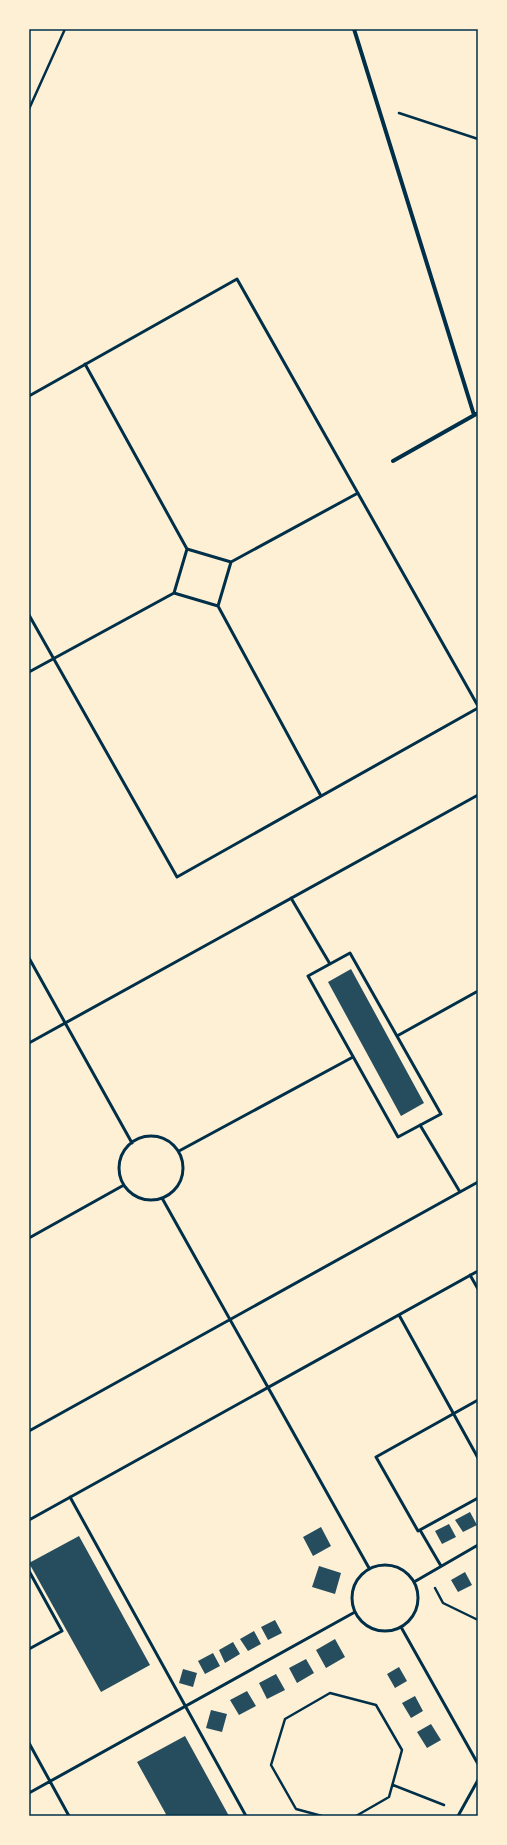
<svg xmlns="http://www.w3.org/2000/svg" width="507" height="1845" font-family="'Nunito Sans',sans-serif">
<rect width="100%" height="100%" fill="#fdf0d5"/>
<path fill="#264d5e" d="M351 969 424 1103 401 1116 328 982Z
M470 1512 477 1525 463 1532 455 1520Z
M449 1524 456 1537 442 1544 435 1531Z
M321 1527 331 1546 313 1556 303 1537Z
M79 1536 150 1665 101 1692 29 1563Z
M319 1566 341 1573 335 1594 312 1587Z
M465 1572 472 1585 458 1592 451 1580Z
M275 1620 282 1633 268 1640 261 1627Z
M254 1631 261 1644 248 1651 240 1639Z
M335 1639 345 1657 326 1668 316 1650Z
M233 1642 240 1654 225 1663 219 1650Z
M213 1653 220 1666 205 1674 198 1661Z
M306 1659 314 1673 297 1683 289 1668Z
M399 1667 407 1681 395 1688 387 1674Z
M183 1669 197 1673 193 1687 179 1683Z
M276 1674 285 1690 267 1699 259 1683Z
M247 1691 256 1706 239 1715 230 1700Z
M415 1696 423 1711 411 1718 402 1703Z
M211 1710 227 1714 222 1732 206 1728Z
M431 1724 441 1740 427 1748 417 1732Z
M185 1736 229 1816H167L137 1762Z"/>
<g fill="none" stroke-linecap="round" stroke-linejoin="round">
<path stroke="#003049" stroke-width="2.5" d="M29 109 65 29
M399 113 478 139
M435 1588 443 1603 478 1620
M393 1785 444 1805
M322 1816 296 1809 271 1765 285 1719 330 1693 376 1705 402 1750 389 1797 356 1816"/>
<path stroke="#003049" stroke-width="3" d="M85 364 187 549
M29 396 237 279 478 706
M231 562 218 606 174 593 187 549 231 562 358 493
M218 606 321 796
M29 615 177 877 478 708
M29 672 174 593
M291 898 330 964
M350 953 441 1114 398 1137 308 976Z
M29 958 132 1143
M397 1036 478 991
M29 1043 478 795
M420 1125 460 1192
M119 1168a32 32 0 1 1 64 0a32 32 0 1 1-64 0Z
M179 1151 353 1057
M162 1198 369 1568
M29 1238 124 1185
M470 1275 478 1289
M399 1315 478 1458
M478 1400 376 1457 418 1531 478 1498
M29 1431 478 1182
M70 1497 246 1816
M29 1520 478 1271
M420 1530 441 1566
M352 1598a33 33 0 1 1 66 0a33 33 0 1 1-66 0Z
M29 1571 62 1631 29 1649
M414 1582 478 1545
M401 1627 478 1764
M29 1743 69 1816
M29 1793 355 1612
M458 1816 478 1780"/>
<path stroke="#003049" stroke-width="4" d="M354 29 474 415
M393 461 478 413"/>
</g>
<rect width="507" height="1845" fill="none" stroke="#fdf0d5" stroke-width="60"/>
<rect x="30" y="30" width="447" height="1785" fill="none" stroke="#003049" stroke-width="1.5"/>
</svg>
